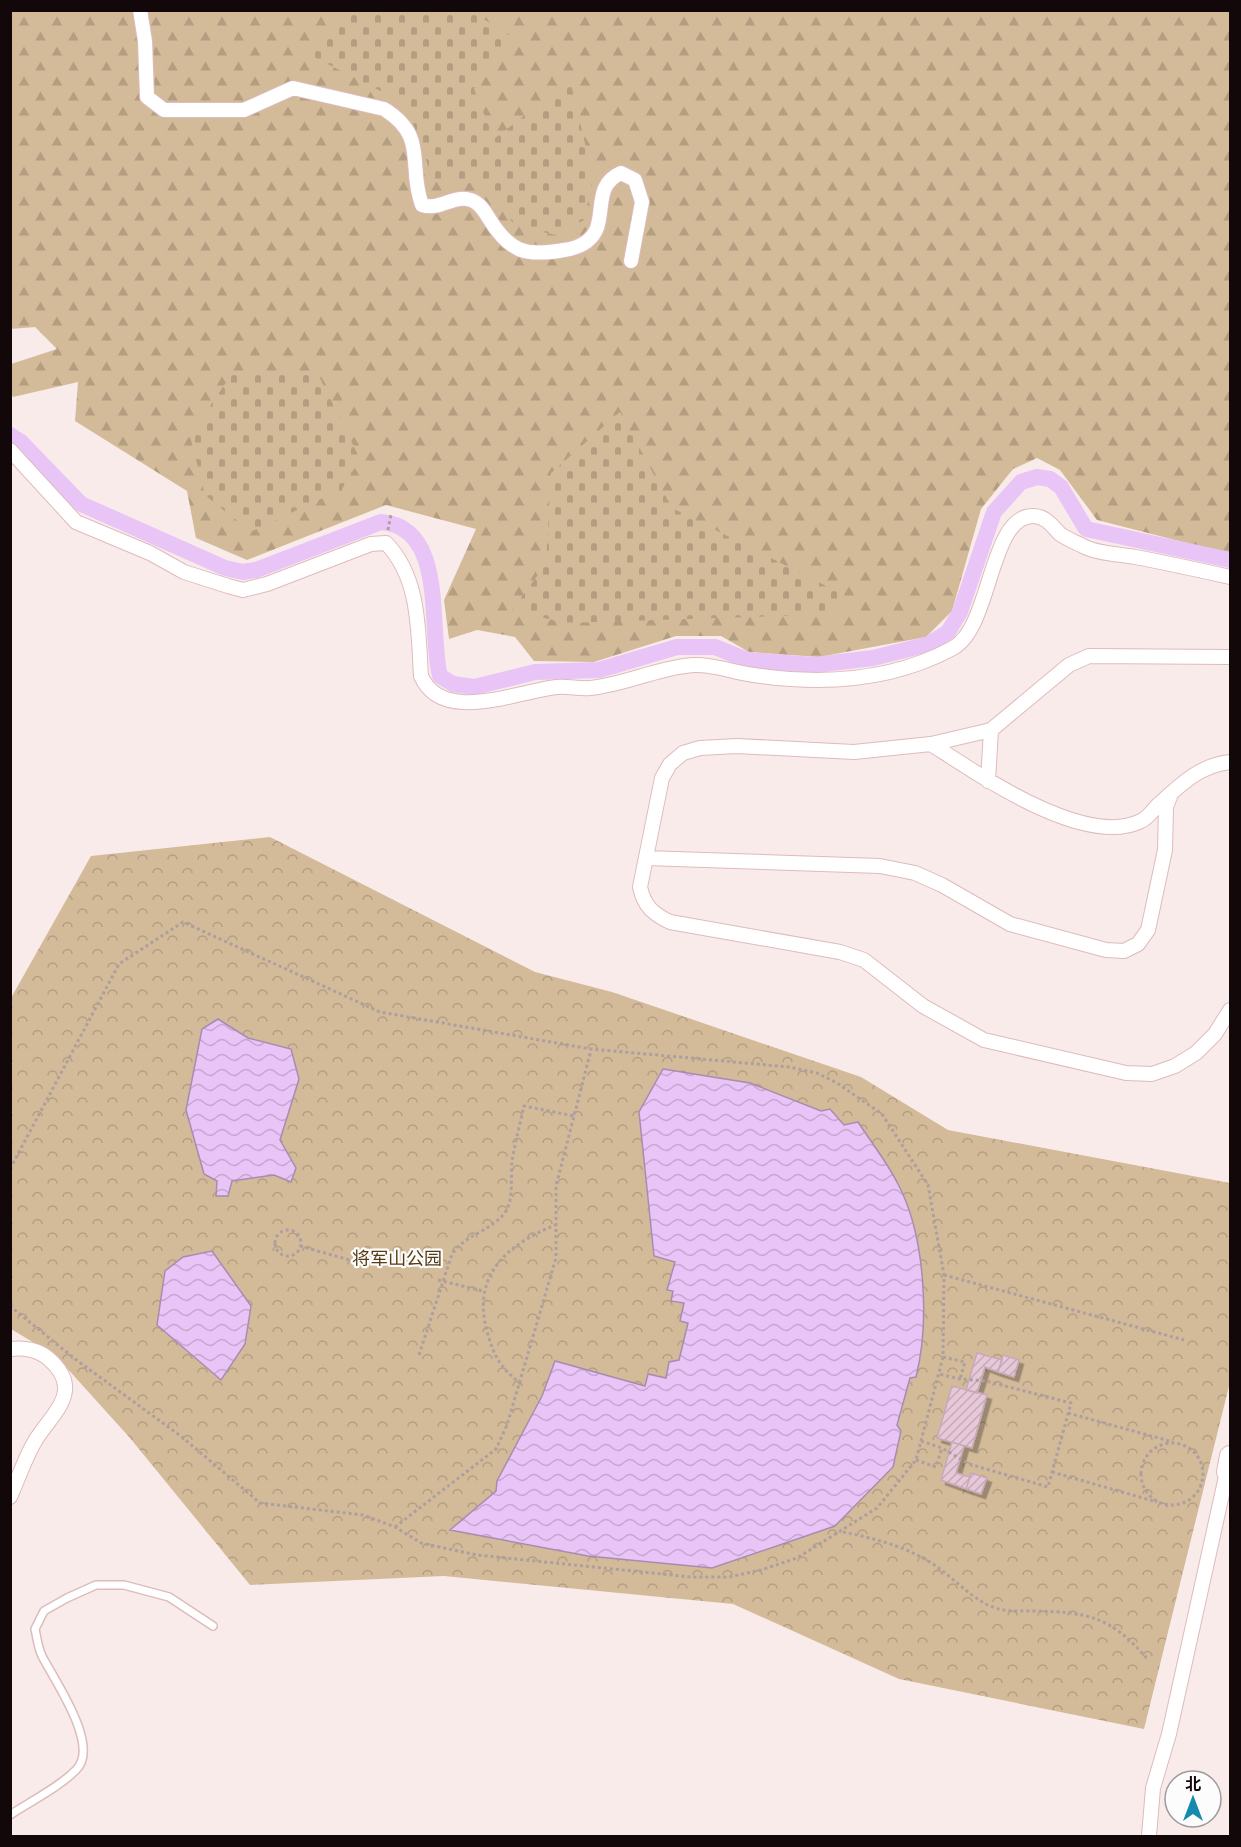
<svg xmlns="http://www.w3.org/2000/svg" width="1241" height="1847" font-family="Rubik,'Noto Sans SC',sans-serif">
<defs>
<pattern id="forest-firs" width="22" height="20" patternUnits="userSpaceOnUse" patternTransform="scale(1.5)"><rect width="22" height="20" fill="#d3ba99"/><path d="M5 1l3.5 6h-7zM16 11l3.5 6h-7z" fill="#b49e82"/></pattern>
<pattern id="cemetery-stones" width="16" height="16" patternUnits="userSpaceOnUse" patternTransform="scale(1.5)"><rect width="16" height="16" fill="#d3ba99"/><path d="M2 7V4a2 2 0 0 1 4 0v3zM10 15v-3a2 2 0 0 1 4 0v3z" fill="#b49e82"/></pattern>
<pattern id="park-crowns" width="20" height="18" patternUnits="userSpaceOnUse" patternTransform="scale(1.5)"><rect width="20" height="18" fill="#d3ba99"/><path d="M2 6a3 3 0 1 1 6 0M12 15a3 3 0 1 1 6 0" fill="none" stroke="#b49e82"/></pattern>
<pattern id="water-waves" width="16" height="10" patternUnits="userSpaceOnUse" patternTransform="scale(1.5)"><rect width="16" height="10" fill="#e8c4f7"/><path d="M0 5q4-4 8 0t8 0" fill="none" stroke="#c6a7d2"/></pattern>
<pattern id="building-hatch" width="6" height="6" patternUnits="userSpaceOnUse" patternTransform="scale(1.5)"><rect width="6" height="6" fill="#e7c8d8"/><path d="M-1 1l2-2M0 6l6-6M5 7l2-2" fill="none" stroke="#c5aab8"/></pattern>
<filter id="shadow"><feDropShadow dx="4.5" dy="4.5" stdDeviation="0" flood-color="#0004"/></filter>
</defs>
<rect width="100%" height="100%" fill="#faebeb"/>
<path fill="url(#forest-firs)" d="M11 11H1230V554L1097 520 1060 470 1037 458 1013 469 981 509 952 611 926 637 819 657 749 652 721 636H676L594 662 534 661 515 637 477 630 449 639 444 600 476 529 386 505 247 560 196 538 187 491 75 421 78 382 13 397 11 393V364L57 349 35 327 11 329Z"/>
<path fill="url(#cemetery-stones)" d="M350 11H470L512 36 474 89 494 139 570 80 593 178 584 220 556 235 516 226 478 183 434 182 406 104 310 55Z
M317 372 360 459 342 489 250 532 205 495 190 436 231 375Z
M620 412 672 508 844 595 838 614 565 623 512 610 546 564 551 473Z"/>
<path fill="url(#park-crowns)" d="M270 837 535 972 612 992 861 1077 948 1130 1230 1183V1382L1144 1729 899 1679 733 1604 444 1576 250 1585 130 1438 56 1356 11 1329V998L91 856Z"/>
<path fill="url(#water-waves)" stroke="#a88cb0" stroke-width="1.5" d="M218 1019 248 1038 291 1049 299 1079 280 1140 296 1168 291 1182 274 1175 232 1181 228 1196H216L217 1181 204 1174 186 1110 202 1029Z
M663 1069 750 1083 821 1111 830 1109 844 1125 858 1122C871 1142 887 1162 898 1184 925 1235 930 1321 916 1377L910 1378 897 1425 901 1431 893 1467 835 1526 712 1568 588 1556 450 1530 496 1491 497 1481 542 1396 555 1361 645 1386 648 1374 666 1378 669 1362 679 1360 688 1323 680 1321 684 1303 671 1301 673 1291 667 1290 675 1262 654 1256 639 1112Z
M212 1251 251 1306 245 1344 221 1380 157 1325 165 1271 183 1257Z"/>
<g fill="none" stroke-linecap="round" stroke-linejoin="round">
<path stroke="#e8c4f7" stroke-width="16" d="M10 435 21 442 81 504 225 568 243 572 256 570 381 522C448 527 428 630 440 676L453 684 474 687 535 672 599 670 677 647H715L747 660 815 665 873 658 929 644 948 632 960 612 994 512 1021 482 1037 477 1050 479 1061 487 1086 529 1230 560"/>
</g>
<path fill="url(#building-hatch)" stroke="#c7a9b8" stroke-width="1.5" filter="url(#shadow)" d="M977 1353 1002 1360 998 1372 985 1367 977 1393 966 1390Z
M1003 1355 1019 1360 1014 1377 998 1372Z
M952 1386 987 1395 972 1448 937 1438Z
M952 1442 964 1446 956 1473 970 1477 966 1489 941 1480Z
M971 1473 987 1478 981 1494 966 1489Z"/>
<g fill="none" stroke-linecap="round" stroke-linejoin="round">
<g stroke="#debbbc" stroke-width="10">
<path id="lane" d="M10 1815C31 1801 58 1788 76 1770 101 1746 54 1680 42 1656 38 1648 37 1638 35 1629L44 1611 67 1598 96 1585H124L169 1597 213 1626"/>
</g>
<g stroke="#debbbc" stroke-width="16">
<path id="street" d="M140 10 145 41 147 97 164 110H244L293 88 384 109C429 137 407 165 422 205 440 211 454 194 471 200 480 203 485 212 490 220 510 252 526 257 564 250 578 248 591 243 597 228 604 207 596 184 621 173L635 180 642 202 631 261
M10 450 76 522 150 553 184 572 228 586 243 590 267 584 371 544 386 543C420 578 418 630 421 676 442 725 518 691 557 687 568 686 579 689 590 688 622 685 653 670 685 666 708 662 731 672 754 675 821 685 892 681 953 648 992 627 989 514 1034 516 1047 517 1052 526 1060 534 1067 539 1077 543 1085 547 1099 554 1119 554 1135 557 1167 563 1199 570 1230 577
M1230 657 1089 656 1069 665 991 730 931 744 854 752 737 746 700 748 683 753 670 764 662 778 640 887C644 906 653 914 670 922L840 952 864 960 923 1006 984 1040 1126 1073 1152 1074 1175 1066 1196 1053 1215 1034 1230 1010
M931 744C978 774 1085 849 1141 821 1148 818 1153 810 1158 805 1180 785 1200 765 1230 762
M988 781 991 730
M646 858 880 866 915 873 942 885 1010 924 1106 950 1124 951 1138 944 1148 930 1165 850 1166 807 1171 794
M10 1349C24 1347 39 1350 49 1359 85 1391 52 1413 35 1441 25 1458 18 1479 10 1497
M1149 1836 1153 1788 1169 1734 1227 1472"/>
</g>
<g stroke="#debbbc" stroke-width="22">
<path id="secondary" d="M1230 1456 1227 1472 1230 1473"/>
</g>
<path stroke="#ad9f9f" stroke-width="3" stroke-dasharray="3 3" stroke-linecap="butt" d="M388 530 391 514
M10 1169 119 964 183 922 380 1012 591 1049 789 1067 817 1073 837 1083 882 1114 928 1185 944 1275 943 1357 916 1460 877 1508 797 1558 761 1570 729 1577H691L477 1555 421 1543 395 1527 363 1515 260 1503 182 1437 75 1359 10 1306
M275 1243a13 13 0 1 1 26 0a13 13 0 1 1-26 0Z
M300 1246 360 1263
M944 1275 1184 1340
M438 1280 483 1291
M419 1355 452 1254C465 1235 488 1232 503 1215 515 1202 510 1177 512 1161 515 1143 520 1124 524 1106L574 1116
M943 1357 965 1362 960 1379
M521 1384C500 1367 494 1357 487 1331 471 1274 509 1243 558 1224
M1068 1413 1173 1442
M921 1441 942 1448 969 1464 1048 1487 1071 1403 986 1381 960 1379 939 1374
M1141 1474a31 31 0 1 1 62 0a31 31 0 1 1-62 0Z
M916 1460 936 1467 942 1448
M1052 1472 1157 1502
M395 1527 496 1449 507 1425 556 1258V1186L591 1050
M843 1532C877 1539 912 1548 940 1569 956 1581 970 1596 988 1605 1002 1612 1017 1611 1032 1611 1088 1612 1111 1616 1148 1660"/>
<use href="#lane" stroke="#fff" stroke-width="7"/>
<use href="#street" stroke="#fff" stroke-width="14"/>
<use href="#secondary" stroke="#fff" stroke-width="20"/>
</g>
<g text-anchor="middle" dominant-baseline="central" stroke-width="4.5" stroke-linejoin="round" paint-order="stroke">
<g font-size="18" fill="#553b13" stroke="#fcfcfc">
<text x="397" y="1259">将军山公园</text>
</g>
</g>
<rect width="1241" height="1847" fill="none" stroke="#130809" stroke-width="24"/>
<g transform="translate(1193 1799)"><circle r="28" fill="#fcfcfc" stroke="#9f9a9b" stroke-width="1.5"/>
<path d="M0-4.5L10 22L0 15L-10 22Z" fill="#1689ae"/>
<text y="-9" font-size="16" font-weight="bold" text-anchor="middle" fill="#130809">北</text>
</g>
</svg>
